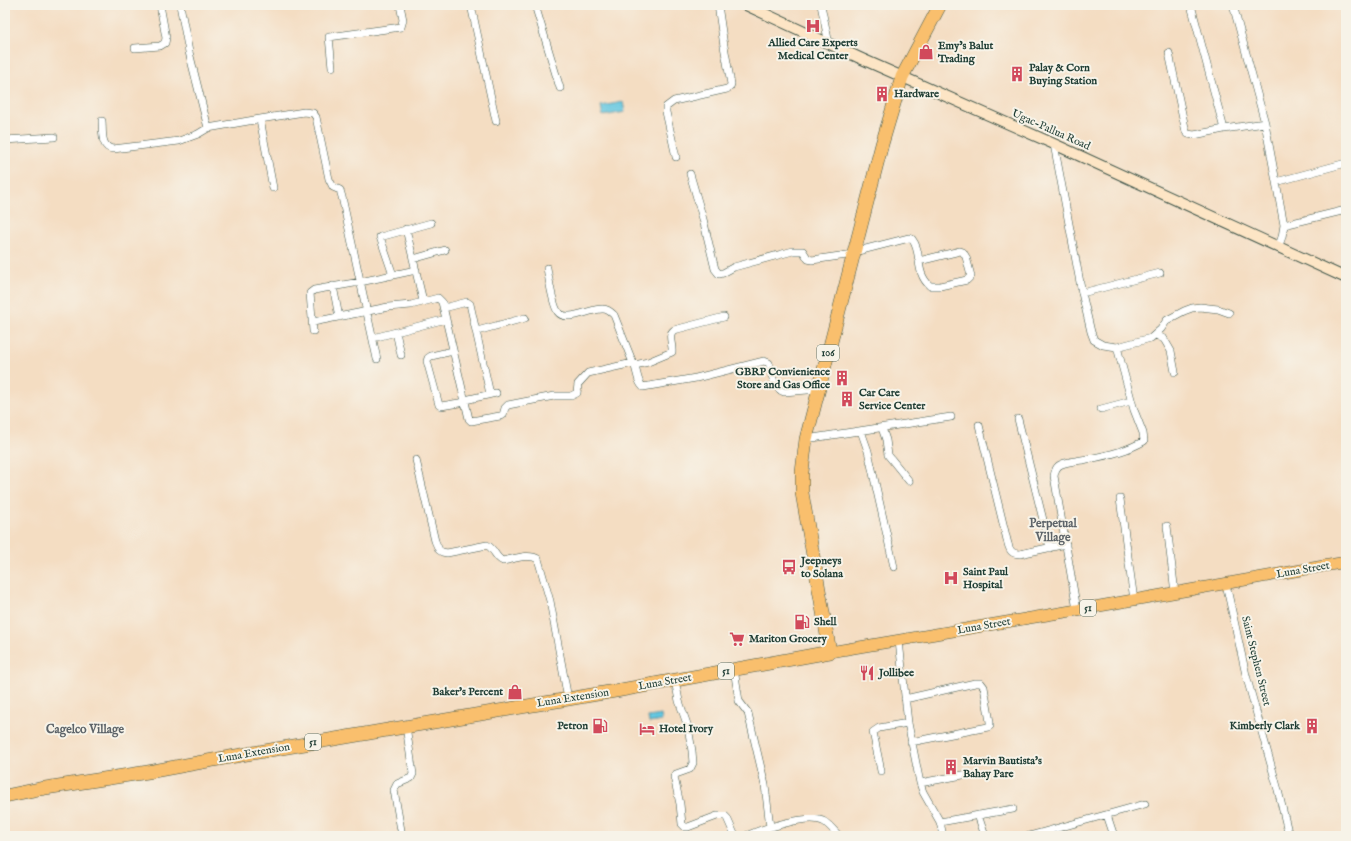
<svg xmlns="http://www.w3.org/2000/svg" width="1351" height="841" font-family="'IM FELL English',serif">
<rect width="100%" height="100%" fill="#f7f3e8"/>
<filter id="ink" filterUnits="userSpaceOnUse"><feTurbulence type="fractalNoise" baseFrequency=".025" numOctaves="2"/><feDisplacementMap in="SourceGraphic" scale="8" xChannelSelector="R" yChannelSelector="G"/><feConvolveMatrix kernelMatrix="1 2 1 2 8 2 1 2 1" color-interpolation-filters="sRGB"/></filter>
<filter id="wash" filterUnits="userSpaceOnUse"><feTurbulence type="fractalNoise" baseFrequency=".012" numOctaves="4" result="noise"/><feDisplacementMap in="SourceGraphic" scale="16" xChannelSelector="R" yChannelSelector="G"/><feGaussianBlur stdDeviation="0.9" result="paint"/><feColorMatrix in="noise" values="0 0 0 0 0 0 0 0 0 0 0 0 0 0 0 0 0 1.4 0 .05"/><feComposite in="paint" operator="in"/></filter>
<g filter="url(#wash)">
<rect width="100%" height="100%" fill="#f4ddc2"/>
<path fill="#62c6e0" stroke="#40828a" d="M623 102 625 112 603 116 601 106Z
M661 715 662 721 649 723 648 717Z"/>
</g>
<g filter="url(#ink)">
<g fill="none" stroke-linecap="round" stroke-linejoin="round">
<g stroke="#3f5549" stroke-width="8">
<path id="street" d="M180 5 189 52 208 128
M471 5 496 121
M535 5 560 88
M821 5 829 44
M1191 5 1224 129
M1233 5 1265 123 1276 182 1284 225 1282 237 1278 248
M135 48 160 46 165 43 166 38 160 5
M1169 53 1186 132 1188 134 1194 135 1224 129 1265 123
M332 67 329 37 401 27 403 20 400 5
M260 119 304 112 313 113 316 117 329 179 333 187 340 190 342 197 377 359
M102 121C103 130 100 148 113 149L179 141 198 134 208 128 260 119 273 188
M5 140 54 137
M1054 144 1082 293 1091 332 1094 340 1103 345 1117 347 1151 338 1161 329 1167 320 1184 311 1192 308 1200 307 1218 309 1229 313
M676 157 666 112V107L674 101 727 89 730 87 731 84 724 46 718 5
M690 174 703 219 715 269 719 274 723 273 734 267 793 251H803L808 259 812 260 854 254
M1276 182 1346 163
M1284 225 1346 210
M406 229 423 301
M854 252 909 238 912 239C923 253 914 272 930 286H940L967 280 971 276 966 257 963 252 960 251 919 261
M413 259 445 250
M547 268C549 278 552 304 558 312 566 323 591 308 603 309 608 309 611 312 614 315L633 363
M393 275 380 237 431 223
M333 286 339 317
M1082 293 1160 273
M444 308 467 302 470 304 490 394
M313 322 388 307 411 305 438 298 442 302 469 419 471 421 500 416 503 415 505 408 508 405 554 396H571L577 393 578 384 588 373 633 363C638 370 636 381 643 387L696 378 764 361 769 363C772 374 773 388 784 392L819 389
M313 331 310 293 314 290 360 282 416 270
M477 331 525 318
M396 332 401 355
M1156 335 1164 339 1171 351 1175 372
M373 338 446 319
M453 351 431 356 428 358 427 361 439 405 441 406 465 402
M635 365 648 362 672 352C673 344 667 335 674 330L724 317
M465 400 496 393
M1101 409 1131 401
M1018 419 1050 548
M979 425 1008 544C1010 551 1012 554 1020 554L1066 544
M882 428 886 440 888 455 909 481
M861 431 868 451 894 567
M806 439 951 417
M416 460 435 541 439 550 442 552 447 553 487 545C495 549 495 558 503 561 514 559 529 553 538 559L550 601 568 699
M1120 499 1134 600
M1167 526 1175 593
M1226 584 1246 675 1278 790 1289 836
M1077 610 1054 476C1055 471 1056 466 1062 464 1069 461 1079 461 1087 459 1106 456 1127 451 1144 441L1143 433 1134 410 1117 347
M899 641 908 723 920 783 923 792 940 822 943 836
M734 669 739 701 748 713 765 785 770 827
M675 680 679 701 688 727 692 751 693 763 690 769 676 774 674 777 680 804 682 824 685 827H688L717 816H725L727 818 735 836
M905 699 975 683H981L984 687 990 722V726L988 727 911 742
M881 771 873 732 879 728 908 723
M920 783 968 774
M978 815 985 836
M1107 815 1114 836
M940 822 1013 809
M402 836 394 790 397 784 411 778 413 774 406 726
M746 836C762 829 807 814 823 821 829 824 834 831 839 836
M1029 836 1145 804"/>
</g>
<g stroke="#3f5549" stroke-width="12">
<path id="secondary" d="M746 5 862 59 1054 144 1346 278"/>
</g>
<g stroke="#3f5549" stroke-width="12">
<path id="primary" d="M830 652 1077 610 1346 562"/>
</g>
<g stroke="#3f5549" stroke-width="14">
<path id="highway" d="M5 796 39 789 148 772 224 758 621 690 830 652 802 493V472L806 439 882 144 902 77 940 5"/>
</g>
<use href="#street" stroke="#fff" stroke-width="7"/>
<use href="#secondary" stroke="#fde5c5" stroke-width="10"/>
<use href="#primary" stroke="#f9bf6d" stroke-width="11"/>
<use href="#highway" stroke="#f9bf6d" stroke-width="13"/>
</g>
</g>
<defs>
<g id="hospital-bare" transform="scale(1.2)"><path d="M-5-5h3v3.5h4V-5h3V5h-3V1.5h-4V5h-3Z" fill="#d1495b" stroke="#f7f3e8" stroke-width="2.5" paint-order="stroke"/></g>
<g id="shop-bare" transform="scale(1.2)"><path d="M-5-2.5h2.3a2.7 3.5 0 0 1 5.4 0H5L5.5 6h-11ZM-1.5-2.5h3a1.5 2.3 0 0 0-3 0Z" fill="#d1495b" stroke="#f7f3e8" stroke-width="2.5" paint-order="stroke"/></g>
<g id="building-bare" transform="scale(1.2)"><path d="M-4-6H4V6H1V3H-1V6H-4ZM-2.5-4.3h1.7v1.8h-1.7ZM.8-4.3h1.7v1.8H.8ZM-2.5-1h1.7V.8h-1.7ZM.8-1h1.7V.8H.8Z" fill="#d1495b" stroke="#f7f3e8" stroke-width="2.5" paint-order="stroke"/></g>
<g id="bus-bare" transform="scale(1.2)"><path d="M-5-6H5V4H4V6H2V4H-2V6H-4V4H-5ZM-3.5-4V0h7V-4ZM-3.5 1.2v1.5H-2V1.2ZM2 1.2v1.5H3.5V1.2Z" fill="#d1495b" stroke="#f7f3e8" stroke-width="2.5" paint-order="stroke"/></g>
<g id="fuel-bare" transform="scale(1.2)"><path d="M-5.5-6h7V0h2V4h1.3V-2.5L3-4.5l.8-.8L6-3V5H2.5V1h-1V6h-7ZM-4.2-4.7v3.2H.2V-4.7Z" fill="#d1495b" stroke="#f7f3e8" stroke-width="2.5" paint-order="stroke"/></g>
<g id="supermarket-bare" transform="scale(1.2)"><path d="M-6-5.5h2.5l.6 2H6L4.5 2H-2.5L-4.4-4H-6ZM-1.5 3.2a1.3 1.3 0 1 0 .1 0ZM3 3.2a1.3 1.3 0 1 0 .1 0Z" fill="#d1495b" stroke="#f7f3e8" stroke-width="2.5" paint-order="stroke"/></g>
<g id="restaurant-bare" transform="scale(1.2)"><path d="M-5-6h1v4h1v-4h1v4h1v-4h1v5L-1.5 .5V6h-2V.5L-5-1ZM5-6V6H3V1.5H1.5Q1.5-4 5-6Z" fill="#d1495b" stroke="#f7f3e8" stroke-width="2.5" paint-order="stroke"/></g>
<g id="hotel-bare" transform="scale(1.2)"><path d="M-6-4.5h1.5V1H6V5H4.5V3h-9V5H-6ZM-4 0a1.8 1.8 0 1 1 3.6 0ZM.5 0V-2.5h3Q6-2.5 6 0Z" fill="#d1495b" stroke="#f7f3e8" stroke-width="2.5" paint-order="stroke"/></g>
</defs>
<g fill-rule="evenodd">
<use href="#hospital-bare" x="813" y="26"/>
<use href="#shop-bare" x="926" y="52"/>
<use href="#building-bare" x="1017" y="74"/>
<use href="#building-bare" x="882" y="94"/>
<use href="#building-bare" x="842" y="378"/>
<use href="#building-bare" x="847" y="399"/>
<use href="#bus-bare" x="789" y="567"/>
<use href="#hospital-bare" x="951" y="578"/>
<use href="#fuel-bare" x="802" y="622"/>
<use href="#supermarket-bare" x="737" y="639"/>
<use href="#restaurant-bare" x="867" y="673"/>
<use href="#shop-bare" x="515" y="692"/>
<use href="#fuel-bare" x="600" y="726"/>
<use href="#building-bare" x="1312" y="726"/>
<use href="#hotel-bare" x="647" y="729"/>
<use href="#building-bare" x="951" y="767"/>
</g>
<g text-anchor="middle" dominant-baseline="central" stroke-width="4" stroke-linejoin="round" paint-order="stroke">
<g fill="#f7f3e8" stroke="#60746a" stroke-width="1">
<rect x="817" y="345" width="22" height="16" rx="3"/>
<rect x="1080" y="600" width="16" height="16" rx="3"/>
<rect x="718" y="663" width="16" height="16" rx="3"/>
<rect x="305" y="734" width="16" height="16" rx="3"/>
</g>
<g font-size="10" font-weight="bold" fill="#1f3d34">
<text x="828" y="353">106</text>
<text x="1088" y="608">51</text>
<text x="726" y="671">51</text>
<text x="313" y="742">51</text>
</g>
<g font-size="11" font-weight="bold" fill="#1f3d34" stroke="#f7f3e8" text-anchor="start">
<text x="813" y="43" text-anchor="middle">Allied Care Experts<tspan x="813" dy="13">Medical Center</tspan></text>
<text x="938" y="46">Emy’s Balut<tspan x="938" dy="13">Trading</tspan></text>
<text x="1029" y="68">Palay &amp; Corn<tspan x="1029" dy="13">Buying Station</tspan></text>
<text x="894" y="94">Hardware</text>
<text x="830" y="372" text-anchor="end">GBRP Convienience<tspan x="830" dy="13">Store and Gas Office</tspan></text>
<text x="859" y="393">Car Care<tspan x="859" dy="13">Service Center</tspan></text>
<text x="801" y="561">Jeepneys<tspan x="801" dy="13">to Solana</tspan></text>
<text x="963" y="572">Saint Paul<tspan x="963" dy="13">Hospital</tspan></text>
<text x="814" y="622">Shell</text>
<text x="749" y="639">Mariton Grocery</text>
<text x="879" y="673">Jollibee</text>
<text x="503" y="692" text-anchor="end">Baker's Percent</text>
<text x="588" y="726" text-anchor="end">Petron</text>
<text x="1300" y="726" text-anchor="end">Kimberly Clark</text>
<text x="659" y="729">Hotel Ivory</text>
<text x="963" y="761">Marvin Bautista's<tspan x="963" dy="13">Bahay Pare</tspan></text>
</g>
<g font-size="11" fill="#1f3d34" stroke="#f7f3e8">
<text transform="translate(1051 130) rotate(24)">Ugac-Pallua Road</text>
<text transform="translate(1303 570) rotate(-10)">Luna Street</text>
<text transform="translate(984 626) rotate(-10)">Luna Street</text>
<text transform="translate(1256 661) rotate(76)">Saint Stephen Street</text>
<text transform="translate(665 682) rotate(-10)">Luna Street</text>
<text transform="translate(573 698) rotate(-9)">Luna Extension</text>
<text transform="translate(254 753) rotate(-10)">Luna Extension</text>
</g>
<g font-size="12" font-weight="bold" fill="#5d6469" stroke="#f7f3e8">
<text x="1053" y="523">Perpetual<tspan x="1053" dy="14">Village</tspan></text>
<text x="85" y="729">Cagelco Village</text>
</g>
</g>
<rect width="1351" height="841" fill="none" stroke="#f7f3e8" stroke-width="20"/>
</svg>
